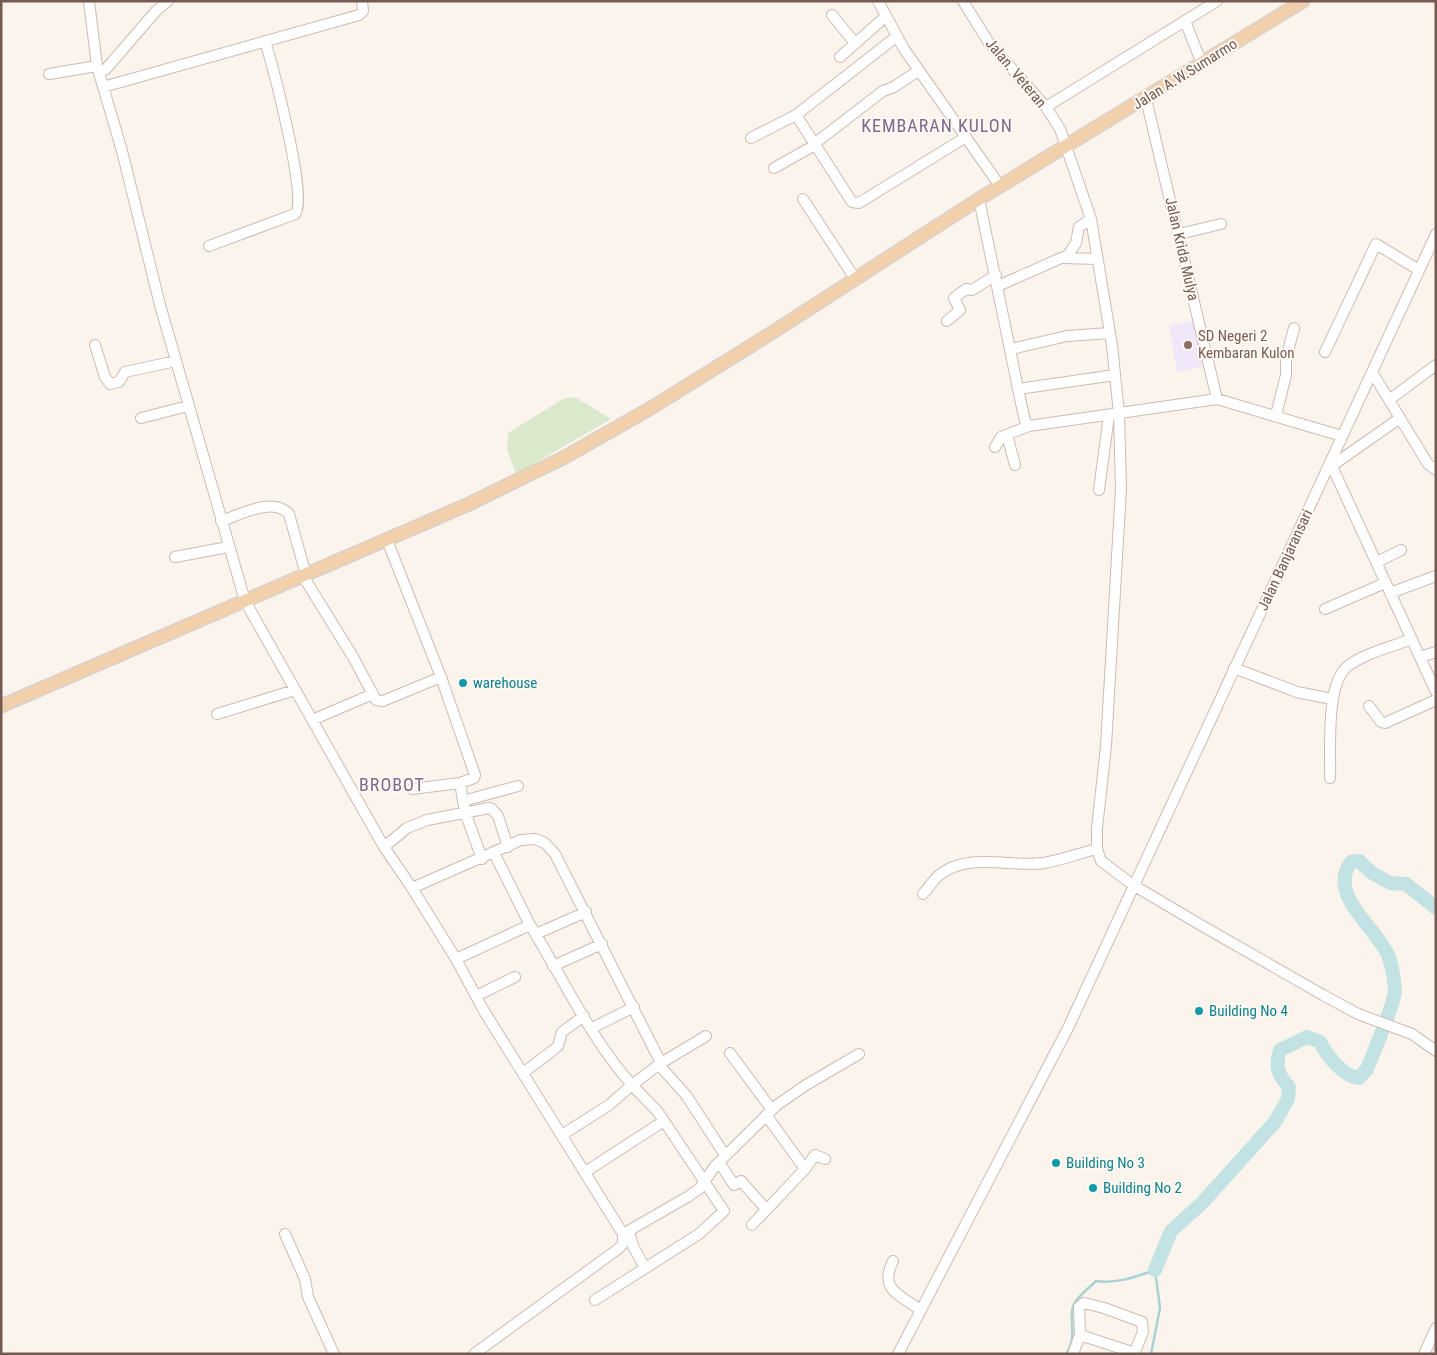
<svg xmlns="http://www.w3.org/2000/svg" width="1437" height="1355" font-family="'Roboto Condensed',sans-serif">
<rect width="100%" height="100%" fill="#fbf4ec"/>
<path fill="#f0e8f8" d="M1197 320 1208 365 1177 372 1169 325Z"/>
<path fill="#dae8cb" d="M575 397 611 419 516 474 507 449 508 433 563 399Z"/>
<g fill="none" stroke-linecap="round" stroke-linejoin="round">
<path stroke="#a9d2d4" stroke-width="2.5" d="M1066 1354C1079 1335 1067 1319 1074 1304 1079 1295 1089 1288 1096 1281 1117 1284 1135 1277 1155 1270L1160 1308 1151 1354"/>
<path stroke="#c2e2e3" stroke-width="14" d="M1155 1270 1171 1231 1202 1203 1275 1122 1288 1099 1289 1087C1277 1074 1275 1066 1280 1050L1307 1037 1320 1042C1327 1056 1344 1077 1359 1078L1367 1069C1373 1053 1396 1001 1395 989 1394 979 1392 964 1388 955 1376 927 1327 895 1351 862L1359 861 1372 873 1390 883 1406 884 1436 908"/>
<g stroke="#cdbbb3" stroke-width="12">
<path id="minor" d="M89 1 97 66 122 151 160 305 245 601 384 847 412 888 456 959 484 1011 623 1234V1244L618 1249 474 1354
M878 1 904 49 1000 186
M963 1 989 43 1046 107 1060 129 1091 219 1112 345 1119 414 1121 488 1106 746 1097 828V849L1101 861 1133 885 1199 924 1323 995 1358 1014 1412 1034 1436 1051
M832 15 855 43
M1185 21 1202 64
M896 37 796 115 852 202 859 203 966 137
M840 57 885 17
M99 73 106 69 156 11 168 1
M49 74 97 66
M103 87 359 15 363 11 362 1
M1146 99 1217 399
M1046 107 1217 1
M751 138 796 115
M814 144 883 91 894 87 918 71
M774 168 815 145
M803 199 856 280
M979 199 1021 403 1025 421 1029 426 1217 399 1342 436
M1179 234 1221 224
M209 246 295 214C309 201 272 64 265 41
M1063 258 1097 259
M998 286 1068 255 1076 243 1079 227 1091 219
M947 321 960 310 954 298 966 289 972 290 996 275
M95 345 105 377 110 384 119 382 125 372 176 361
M1011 349 1067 336 1110 333
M1325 352 1376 244 1419 270
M1372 372 1428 464 1436 470
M1018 389 1115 375
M1389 400 1436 365
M1276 415 1286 375V359L1294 328
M141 418 188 406
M1007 435 1015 465
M995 447 1001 437 1029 426
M1330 462 1436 692
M1333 465 1400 418
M1099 490 1109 415
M221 521C240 515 273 496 289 514L306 575
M387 540 441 677 475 775 474 778 460 783 412 789
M175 557 228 547
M1377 562 1401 550
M303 576 353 657 376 700 383 701 441 677
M1390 593 1436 576
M1325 609 1385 583
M1420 657 1436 652
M1234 668 1297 692 1332 699
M1369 706 1381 722 1385 723 1436 700
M217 714 295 690
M312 720 373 694
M1330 778C1331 752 1325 683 1348 666 1365 653 1391 647 1412 639
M460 783 465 812 482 859
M463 801 518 786
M384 847 407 828 427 820 489 808 492 809 498 816 508 847
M494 853 530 925
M412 888 521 840 535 839 545 843 555 854 661 1063 632 1085 658 1112 724 1211 699 1234 595 1300
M923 894C928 888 933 881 938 876 967 851 1011 868 1044 863 1062 860 1080 853 1097 849
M536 934 586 912
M456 959 530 925C563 978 590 1038 632 1085L609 1105 562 1135
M553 966 602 944
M476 996 515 977
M592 1028 634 1007
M730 1053 772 1110
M661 1063 706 1036
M659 1065 686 1095 725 1155
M523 1073 552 1051 558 1046 562 1032 584 1016
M766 1115 805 1169
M719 1162 734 1185 741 1181 766 1209
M585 1172 664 1121
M752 1225 805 1169 815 1155 825 1159
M629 1231 633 1246 645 1268
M285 1234 305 1279 308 1297 334 1354
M623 1234 689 1196 700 1188 715 1166 777 1105 806 1085 859 1054
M893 1261C879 1289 898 1294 919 1309
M1080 1335 1135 1353
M898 1354 1068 1028 1436 234
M1073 1354 1080 1335 1079 1307 1084 1303 1104 1308 1142 1322 1143 1332 1134 1354
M1424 1354 1436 1328"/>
</g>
<g stroke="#d8d1ce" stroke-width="15">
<path id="major" d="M1 706 469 504 565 457 651 408 770 334 979 199 1303 1"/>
</g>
<use href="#minor" stroke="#fff" stroke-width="10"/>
<use href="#major" stroke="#f2d0ac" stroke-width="12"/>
</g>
<circle fill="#8d6e63" stroke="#fef8f2" stroke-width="2" cx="1188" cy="345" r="5"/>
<g fill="#0f9aa8" stroke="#fef8f2" stroke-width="2">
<circle cx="463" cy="683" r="5"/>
<circle cx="1199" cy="1011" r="5"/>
<circle cx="1056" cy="1163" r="5"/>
<circle cx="1093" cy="1188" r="5"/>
</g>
<g text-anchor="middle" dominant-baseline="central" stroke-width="4" stroke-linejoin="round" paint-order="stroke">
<g font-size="15" fill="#745a51" stroke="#fef8f2">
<text transform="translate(1016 73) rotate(50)">Jalan. Veteran</text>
<text transform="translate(1185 74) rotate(-32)">Jalan A.W.Sumarmo</text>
<text transform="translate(1182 249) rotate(77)">Jalan Krida Mulya</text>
<text transform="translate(1285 560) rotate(-65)">Jalan Banjaransari</text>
</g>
<g font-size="15" fill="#785e54" stroke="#fef8f2" text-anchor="start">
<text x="1198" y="336">SD Negeri 2<tspan x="1198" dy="17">Kembaran Kulon</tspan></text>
</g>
<g font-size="15" fill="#0d838f" stroke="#fef8f2" text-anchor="start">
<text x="473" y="683">warehouse</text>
<text x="1209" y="1011">Building No 4</text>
<text x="1066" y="1163">Building No 3</text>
<text x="1103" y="1188">Building No 2</text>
</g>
<g font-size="18" letter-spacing="1" fill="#7e698f" stroke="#fef8f2">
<text x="937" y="125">KEMBARAN KULON</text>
<text x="392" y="784">BROBOT</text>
</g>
</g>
<rect width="1437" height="1355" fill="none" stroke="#745a51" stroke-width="5"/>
</svg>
